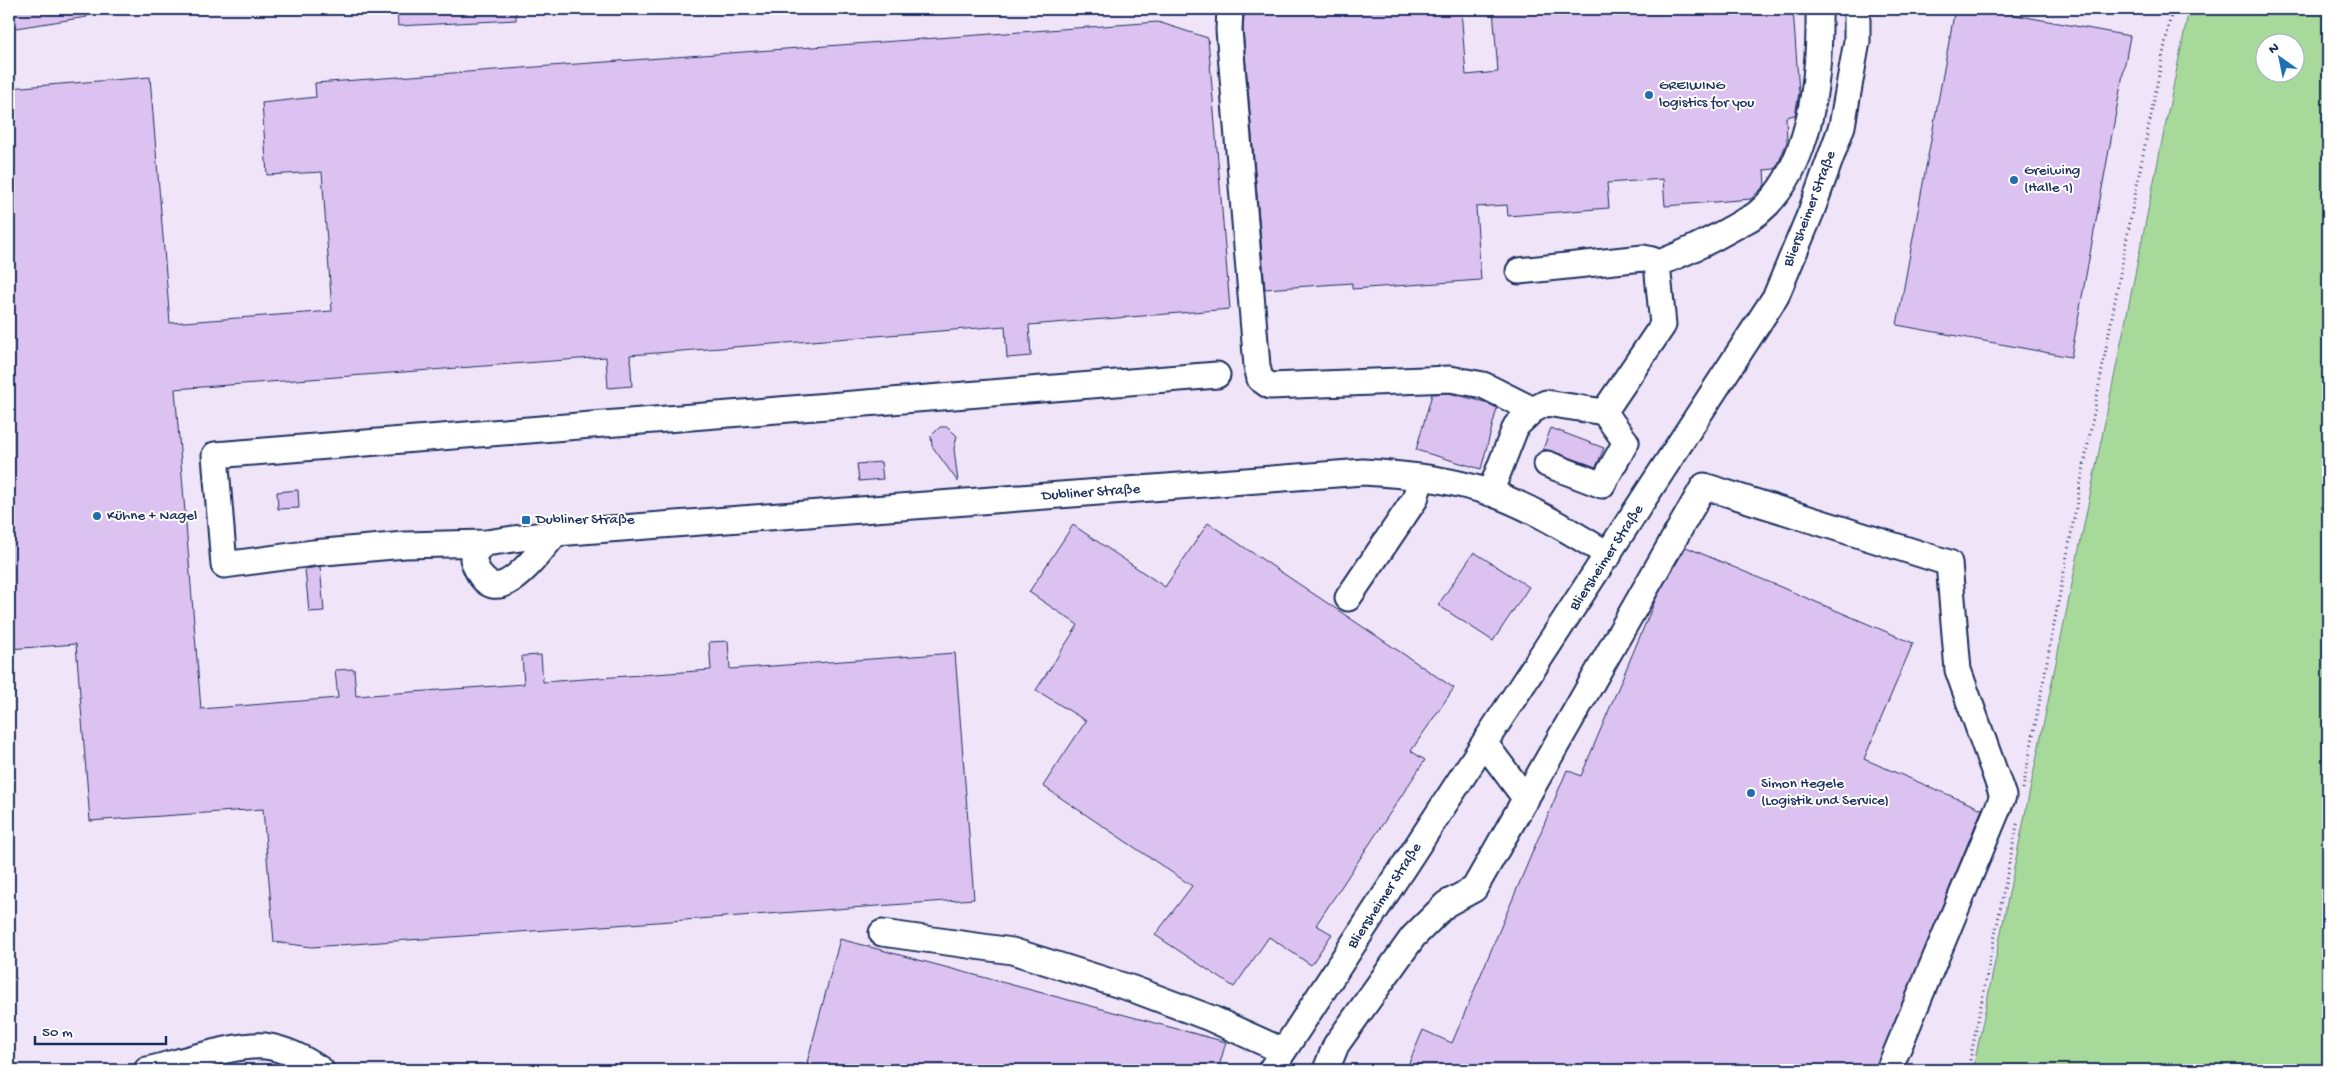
<svg xmlns="http://www.w3.org/2000/svg" width="2337" height="1079" font-family="'Gochi Hand',sans-serif">
<rect width="100%" height="100%" fill="#f8f3fc"/>
<filter id="ink" filterUnits="userSpaceOnUse"><feTurbulence type="fractalNoise" baseFrequency=".02" numOctaves="2"/><feDisplacementMap in="SourceGraphic" scale="10" xChannelSelector="R" yChannelSelector="G"/><feConvolveMatrix kernelMatrix="1 2 1 2 8 2 1 2 1" color-interpolation-filters="sRGB"/></filter>
<g filter="url(#ink)">
<path fill="#f0e4f9" d="M9 9H2189L1973 1070H9Z"/>
<path fill="#a7d99a" stroke="#61847c" fill-rule="evenodd" d="M2189 9H2328V1070H1973ZM2264 42H2294V72H2264Z"/>
<path fill="#dcc2f1" stroke="#1b2f5e" d="M9 9H87V17L9 29Z
M397 9H516V20L398 26Z
M1322 9H1461L1466 75 1498 72 1493 9H1793L1799 93 1795 115 1786 117 1787 142 1778 164 1775 169 1764 170 1765 185 1751 199 1665 206 1663 179 1607 183 1609 208 1508 216 1507 205 1476 207 1481 280 1352 289V283L1265 289 1243 30 1244 15Z
M1955 9H1982L2130 36 2071 357 1897 325Z
M1158 22 1208 38 1230 309 1029 325 1031 356 1007 358 1005 326 630 355 632 386 608 388 606 357 175 389 201 709 338 698 335 670 354 669 356 696 524 684 522 656 541 655 543 682 711 670 709 642 728 641 730 669 955 653 974 899 312 947 274 942 263 809 90 821 76 644 9 649V88L150 77 170 323 332 311 322 172 267 175 262 103 316 97 315 83Z
M1449 393 1485 402 1497 408 1481 469 1416 450 1432 394Z
M940 427H948L957 436 954 449 958 482 932 446 931 436Z
M1551 428 1604 448 1596 467 1552 451 1543 449Z
M881 462 883 479 859 481 857 464Z
M298 490 299 508 278 509 277 492Z
M1208 523 1454 688 1411 751 1425 760 1316 925 1332 934 1311 965 1269 937 1234 987 1155 935 1192 886 1043 786 1086 721 1036 690 1078 625 1029 592 1073 525 1165 587Z
M1686 547 1913 643 1864 759 1982 809 1875 1070H1406L1423 1030 1452 1043 1567 770 1581 776 1657 596Z
M1474 552 1529 587 1493 641 1438 605Z
M320 567 324 611 309 612 305 569Z
M840 939 1226 1042 1218 1070H805Z"/>
<g fill="none" stroke-linecap="round" stroke-linejoin="round">
<g stroke="#1b2f5e" stroke-width="29">
<path id="minor" d="M1230 9 1229 30 1257 366 1260 379 1270 386 1450 379 1483 385 1533 410
M1657 264C1685 253 1710 241 1736 226 1744 221 1753 218 1759 212 1812 168 1820 74 1819 9
M1217 375 215 455 224 565 313 553 405 545 486 543 556 533 1363 472C1402 474 1454 480 1491 493 1533 508 1571 532 1609 555
M1547 464 1602 485 1626 442 1604 412
M1490 493 1516 426 1533 410 1546 403 1604 412 1663 325 1657 264 1652 260 1643 258 1519 271
M486 543 477 549 473 559C493 621 534 557 556 533
M1348 598 1415 499 1421 478
M1485 744 1526 799
M882 933 1012 951 1133 989 1210 1018 1283 1051
M147 1070C177 1063 238 1043 265 1046 286 1049 303 1058 321 1070
M1271 1070 1776 296 1811 212 1842 126 1857 41V9
M1326 1070 1336 1045 1413 937 1446 904 1474 889 1704 486 1949 563 1958 670 2003 796 1889 1070"/>
</g>
<path stroke="#1b2f5e" stroke-width="3" stroke-dasharray="1 4" stroke-linecap="butt" d="M2023 789 2134 200 2172 9
M1968 1070 2018 820"/>
<use href="#minor" stroke="#fff" stroke-width="25"/>
</g>
</g>
<g fill="#1f6fb2" stroke="#fff" stroke-width="2">
<circle cx="1649" cy="95" r="5"/>
<circle cx="2014" cy="180" r="5"/>
<circle cx="97" cy="516" r="5"/>
<rect x="521" y="515" width="10" height="10" rx="2.5"/>
<circle cx="1751" cy="793" r="5"/>
</g>
<g text-anchor="middle" dominant-baseline="central" stroke-width="4" stroke-linejoin="round" paint-order="stroke">
<g font-size="15" fill="#1b2f5e" stroke="#fff" text-anchor="start">
<text x="1659" y="86">GREIWING<tspan x="1659" dy="17">logistics for you</tspan></text>
<text x="2024" y="171">Greiwing<tspan x="2024" dy="17">(Halle 1)</tspan></text>
<text x="107" y="516">Kühne + Nagel</text>
<text x="536" y="520">Dubliner Straße</text>
<text x="1761" y="784">Simon Hegele<tspan x="1761" dy="17">(Logistik und Service)</tspan></text>
</g>
<g font-size="15" fill="#1b2f5e" stroke="#fff">
<text transform="translate(1810 209) rotate(-69)">Bliersheimer Straße</text>
<text transform="translate(1091 493) rotate(-4)">Dubliner Straße</text>
<text transform="translate(1607 558) rotate(-57)">Bliersheimer Straße</text>
<text transform="translate(1385 896) rotate(-57)">Bliersheimer Straße</text>
</g>
</g>
<rect width="2337" height="1079" fill="none" stroke="#fff" stroke-width="30"/>
<rect x="15" y="15" width="2307" height="1049" fill="none" stroke="#1b2f5e" stroke-width="2" filter="url(#ink)"/>
<g transform="translate(2280 58) rotate(327)"><circle r="24" fill="#ffffff" stroke="#a4acbf"/>
<path d="M0-4L9 19L0 12L-9 19Z" fill="#1f6fb2"/>
<text y="-8" font-size="14" font-weight="bold" text-anchor="middle" fill="#1b2f5e">N</text>
</g>
<path d="M35 1036v8h131v-8" fill="none" stroke="#1b2f5e" stroke-width="2.5"/>
<text x="42" y="1036" font-size="15" fill="#1b2f5e" stroke="#ffffff" stroke-width="4" paint-order="stroke">50 m</text>
</svg>
